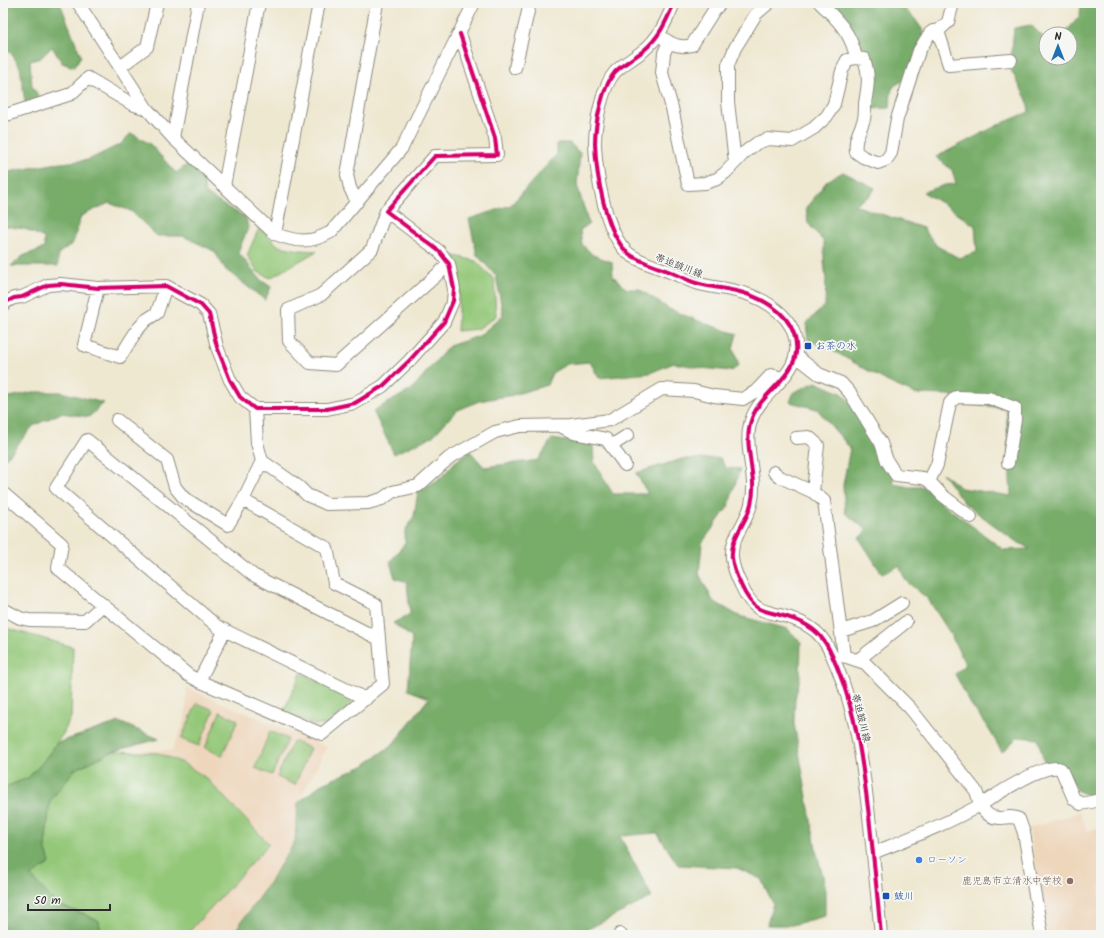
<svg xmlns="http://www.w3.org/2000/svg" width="1104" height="938" font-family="Kalam,'Klee One',sans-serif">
<rect width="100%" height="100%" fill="#f6f6f2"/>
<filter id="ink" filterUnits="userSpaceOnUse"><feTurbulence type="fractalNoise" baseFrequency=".025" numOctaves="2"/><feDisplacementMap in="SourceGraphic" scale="8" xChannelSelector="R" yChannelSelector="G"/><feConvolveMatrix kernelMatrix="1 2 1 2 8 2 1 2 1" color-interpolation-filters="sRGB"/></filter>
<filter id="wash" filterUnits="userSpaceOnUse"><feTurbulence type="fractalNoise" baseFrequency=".012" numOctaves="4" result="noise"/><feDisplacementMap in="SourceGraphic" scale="16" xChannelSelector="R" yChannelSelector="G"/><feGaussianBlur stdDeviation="0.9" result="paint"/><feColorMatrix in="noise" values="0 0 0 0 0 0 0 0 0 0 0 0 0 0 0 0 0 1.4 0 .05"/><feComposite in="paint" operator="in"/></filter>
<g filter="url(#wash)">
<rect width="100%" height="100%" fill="#efe8d1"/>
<path fill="#eed6bb" d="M187 688 327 747 298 803 295 841 269 883 232 935H101L99 921 114 751 172 750 185 720Z
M1080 812 1087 831 1101 827V935H1050L1047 932 1029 828Z"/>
<path fill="#94c879" stroke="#607a52" d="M259 228 279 246 299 250 317 251 270 278 258 272 247 255Z
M447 254 476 261 494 279 496 316 478 329 457 331 460 275Z
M3 627 73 647 71 717 63 734 42 763 28 778 3 788Z
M301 673 351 696V705L327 725H313L283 712Z
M197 703 214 710 199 746 181 739Z
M220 712 238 720 222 756 205 748Z
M270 731 288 739 272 775 255 768Z
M293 741 310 748 295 785 277 777Z
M114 751 158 753 183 763 206 778 269 844 186 935H101L99 921 82 913 57 905 31 876 50 863 45 847 50 801 75 769Z"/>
<path fill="#77ac69" stroke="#516c4a" d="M3 3H60L81 56 74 67 62 63 52 47 41 58 30 61 32 86 44 104 25 103 20 67 9 50 3 51Z
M830 3H899L915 19 924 32 905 80C887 88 892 91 890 108L871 109 873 72 851 25Z
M1081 3H1101V796L1096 798 1078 791 1062 766 1044 762 1038 739 1018 737 1002 752 990 731 970 703 955 674 965 664 950 633 928 599 906 581 899 566 882 574 859 538 867 530 845 513 843 485 850 448 817 409 790 402 794 392 816 382 843 394 864 419 895 463 893 484 910 487H929L939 501 1004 550 1030 549 1014 540 964 503 942 473 961 488 1011 496 1006 408 964 404 950 395 915 394 888 382 832 350 808 340 806 323 825 306 826 279 824 261V242L808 223 806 208 827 181 843 172 875 188 871 195 854 205 923 228 937 246 959 258 977 252 975 226 948 207 923 192 945 185 956 184 952 170 936 157 998 125 1029 112 1027 100 1010 68 1014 28 1031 25 1043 37H1046V58H1070V34H1064L1080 16Z
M131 133 150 144 176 173 189 163 203 178 205 193 225 206 246 217 248 228 238 252 261 280 271 287 265 300 226 270 214 251 183 236H157L131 211 109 203 81 216 73 243 58 254V266H11L23 256 44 248V238L25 229 3 226V173L52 164 88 160 121 144Z
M557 143H570L580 153 577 185 589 224 580 230 582 244 593 255 612 262 613 276 627 289H639L669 309 704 323 737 334 733 348 739 365 732 371 701 368 674 363 650 373 599 378 590 362 567 364 552 373 547 385 513 395 479 401 456 411 433 436 394 454 373 411 411 390 449 346 479 336 503 315 496 276 477 255 469 219 511 205 557 154Z
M33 392H61L104 403 89 417 61 413 33 426 10 454 3 460V396L10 397Z
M552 439 593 445 594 462 613 494H648L636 473 682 459 720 458 726 468 740 469 728 507 702 543 699 574 713 601 739 616 788 629 801 642 800 678 795 699 794 723 817 854 825 884V916L792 925H767L773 903 761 879 737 868 678 865 657 833 620 836 652 897 590 928 572 935H232L269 883 295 841 298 803 320 785 363 766 393 744 429 698 408 690 412 638 393 623 410 614 407 582 395 578 390 562 405 543V531L414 516 418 491 441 478 455 462 470 451 484 467 538 460Z
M119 722 159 739 114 751 75 769 50 801 45 847 50 863 31 876 57 905 82 913 99 921 101 935H3V788L28 778 42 763 57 743Z"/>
</g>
<g filter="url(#ink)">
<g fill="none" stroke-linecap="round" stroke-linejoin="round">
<g stroke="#8d8a7e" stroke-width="14">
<path id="minor" d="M78 3 147 109 173 138 275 234C297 242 310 244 331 232L402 148 474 3
M674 3C666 22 659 38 643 51 634 58 623 64 615 72 602 87 595 124 595 144 596 172 605 233 628 253 640 263 660 267 675 274 682 277 689 281 696 283 709 287 723 288 736 291 759 296 787 311 794 334 807 373 763 388 752 418 741 445 759 476 751 504 747 523 730 537 732 558 733 567 737 577 741 585 745 594 750 603 758 608 765 612 773 613 780 615 796 619 815 627 824 641 830 649 833 658 837 667 856 713 862 759 868 808 873 850 877 893 881 935
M820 3C837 19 852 34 856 58
M938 31 948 22 953 3
M663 38C673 45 680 48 692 45L714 10 721 3
M669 42 664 53 662 73 672 108 688 184 705 183 717 179 725 173 745 152 757 143 768 139 792 141 814 128 827 116 834 104 842 71 847 60 856 58 864 59C870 76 868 86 865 103 865 108 865 114 864 119 860 132 854 138 856 152L863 157 878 163 886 160 891 153 897 119 919 51 930 33 933 31H938L949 65 1011 60
M120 67 147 47 157 3
M515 68 530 3
M3 116 71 94 88 78 132 104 147 109
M173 138 198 3
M735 162 728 102V65L735 48 756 14 769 3
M224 186 259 3
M357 202 350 188 347 175 377 3
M386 211 372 249 321 295 288 310 289 341 310 363 336 365 449 264
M275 234 319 3
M98 288 84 345 120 357 137 330 146 320 157 313 166 286
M3 305 6 302 14 298 22 297 48 285 61 284 98 288 166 286 201 305 209 314 217 347 230 380 240 397 255 409H327L355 403 383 386 409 361 444 322 453 301 454 289 449 264 439 251 386 211 435 156 497 155 495 138 460 34
M796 356 819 374 841 383 850 393 881 443 887 461 896 475 923 478 929 481 942 495 971 517
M117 420 167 460 175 487 184 498 228 525 243 500
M562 427 574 433 606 439 625 465
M796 438 809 437 818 445 813 492
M611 446 628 435
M262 461 299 487 307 495 327 504 368 503 382 499 392 492 418 486 449 458 495 432 520 426 571 425 610 420 662 389 694 391 714 396 743 399 756 391 771 375 783 378
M774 472 780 477 813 492 824 501 844 656
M929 481 937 465 950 403 956 397 989 398 1015 408V420L1008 463
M3 493 62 544 58 568 188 675 199 681 322 734 383 684 376 604 334 583 327 548 243 500 262 461 257 443 255 409
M3 609 20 618 29 620 85 621 103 605
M841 631 873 621 902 603
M833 658 844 656 865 663 910 708 976 791C980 804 984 819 1001 818 1008 817 1013 816 1019 819L1024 833 1042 935
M858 660 906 622
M199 681 225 630
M366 699 218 627 56 488 87 440 253 575 379 639
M873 853C910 838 947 824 982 804 996 795 1045 762 1061 769L1074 799 1081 804 1101 800
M620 934 621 935"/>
</g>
<use href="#minor" stroke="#fff" stroke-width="12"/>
<g stroke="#f6f6f2" stroke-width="6">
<path id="cycleway" d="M674 3C666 22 659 38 643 51 634 58 623 64 615 72 602 87 595 124 595 144 596 172 605 233 628 253 640 263 660 267 675 274 682 277 689 281 696 283 709 287 723 288 736 291 759 296 787 311 794 334 807 373 763 388 752 418 741 445 759 476 751 504 747 523 730 537 732 558 733 567 737 577 741 585 745 594 750 603 758 608 765 612 773 613 780 615 796 619 815 627 824 641 830 649 833 658 837 667 856 713 862 759 868 808 873 850 877 893 881 935
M3 305 6 302 14 298 22 297 48 285 61 284 98 288 166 286 201 305 209 314 217 347 230 380 240 397 255 409H327L355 403 383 386 409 361 444 322 453 301 454 289 449 264 439 251 386 211 435 156 497 155 495 138 460 34"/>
</g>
<use href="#cycleway" stroke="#d6006c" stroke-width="4"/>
</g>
</g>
<g fill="#1a4fb4" stroke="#f6f6f2" stroke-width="1.5">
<rect x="804" y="342" width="8" height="8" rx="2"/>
<rect x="882" y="892" width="8" height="8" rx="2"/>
</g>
<circle fill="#3f7fe0" stroke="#f6f6f2" stroke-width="1.5" cx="919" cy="860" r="4"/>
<circle fill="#8d6e63" stroke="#f6f6f2" stroke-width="1.5" cx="1070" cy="881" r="4"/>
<g text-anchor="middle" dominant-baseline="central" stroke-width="3.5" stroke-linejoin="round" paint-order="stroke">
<g font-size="10" fill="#2b2b2b" stroke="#f6f6f2">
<text transform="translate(679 266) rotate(21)">帯迫皷川線</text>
<text transform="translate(861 718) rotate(76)">帯迫皷川線</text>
</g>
<g font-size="10" fill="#164399" stroke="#f6f6f2" text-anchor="start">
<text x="816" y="346">お茶の水</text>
<text x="894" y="896">皷川</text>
</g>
<g font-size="10" fill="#366cbe" stroke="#f6f6f2" text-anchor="start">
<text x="927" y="860">ローソン</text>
</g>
<g font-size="10" fill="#785e54" stroke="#f6f6f2" text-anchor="end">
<text x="1062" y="881">鹿児島市立清水中学校</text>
</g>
</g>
<rect width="1104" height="938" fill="none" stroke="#f6f6f2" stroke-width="16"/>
<g transform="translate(1058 46)"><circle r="19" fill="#f6f6f2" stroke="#a5a5a2"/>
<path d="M0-3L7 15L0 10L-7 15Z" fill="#1f6fb2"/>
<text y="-6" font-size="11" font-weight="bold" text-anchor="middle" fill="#2b2b2b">N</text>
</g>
<path d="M28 904v6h82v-6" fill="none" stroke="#2b2b2b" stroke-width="2"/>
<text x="34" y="904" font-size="12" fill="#2b2b2b" stroke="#f6f6f2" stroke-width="3" paint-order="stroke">50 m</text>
</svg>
